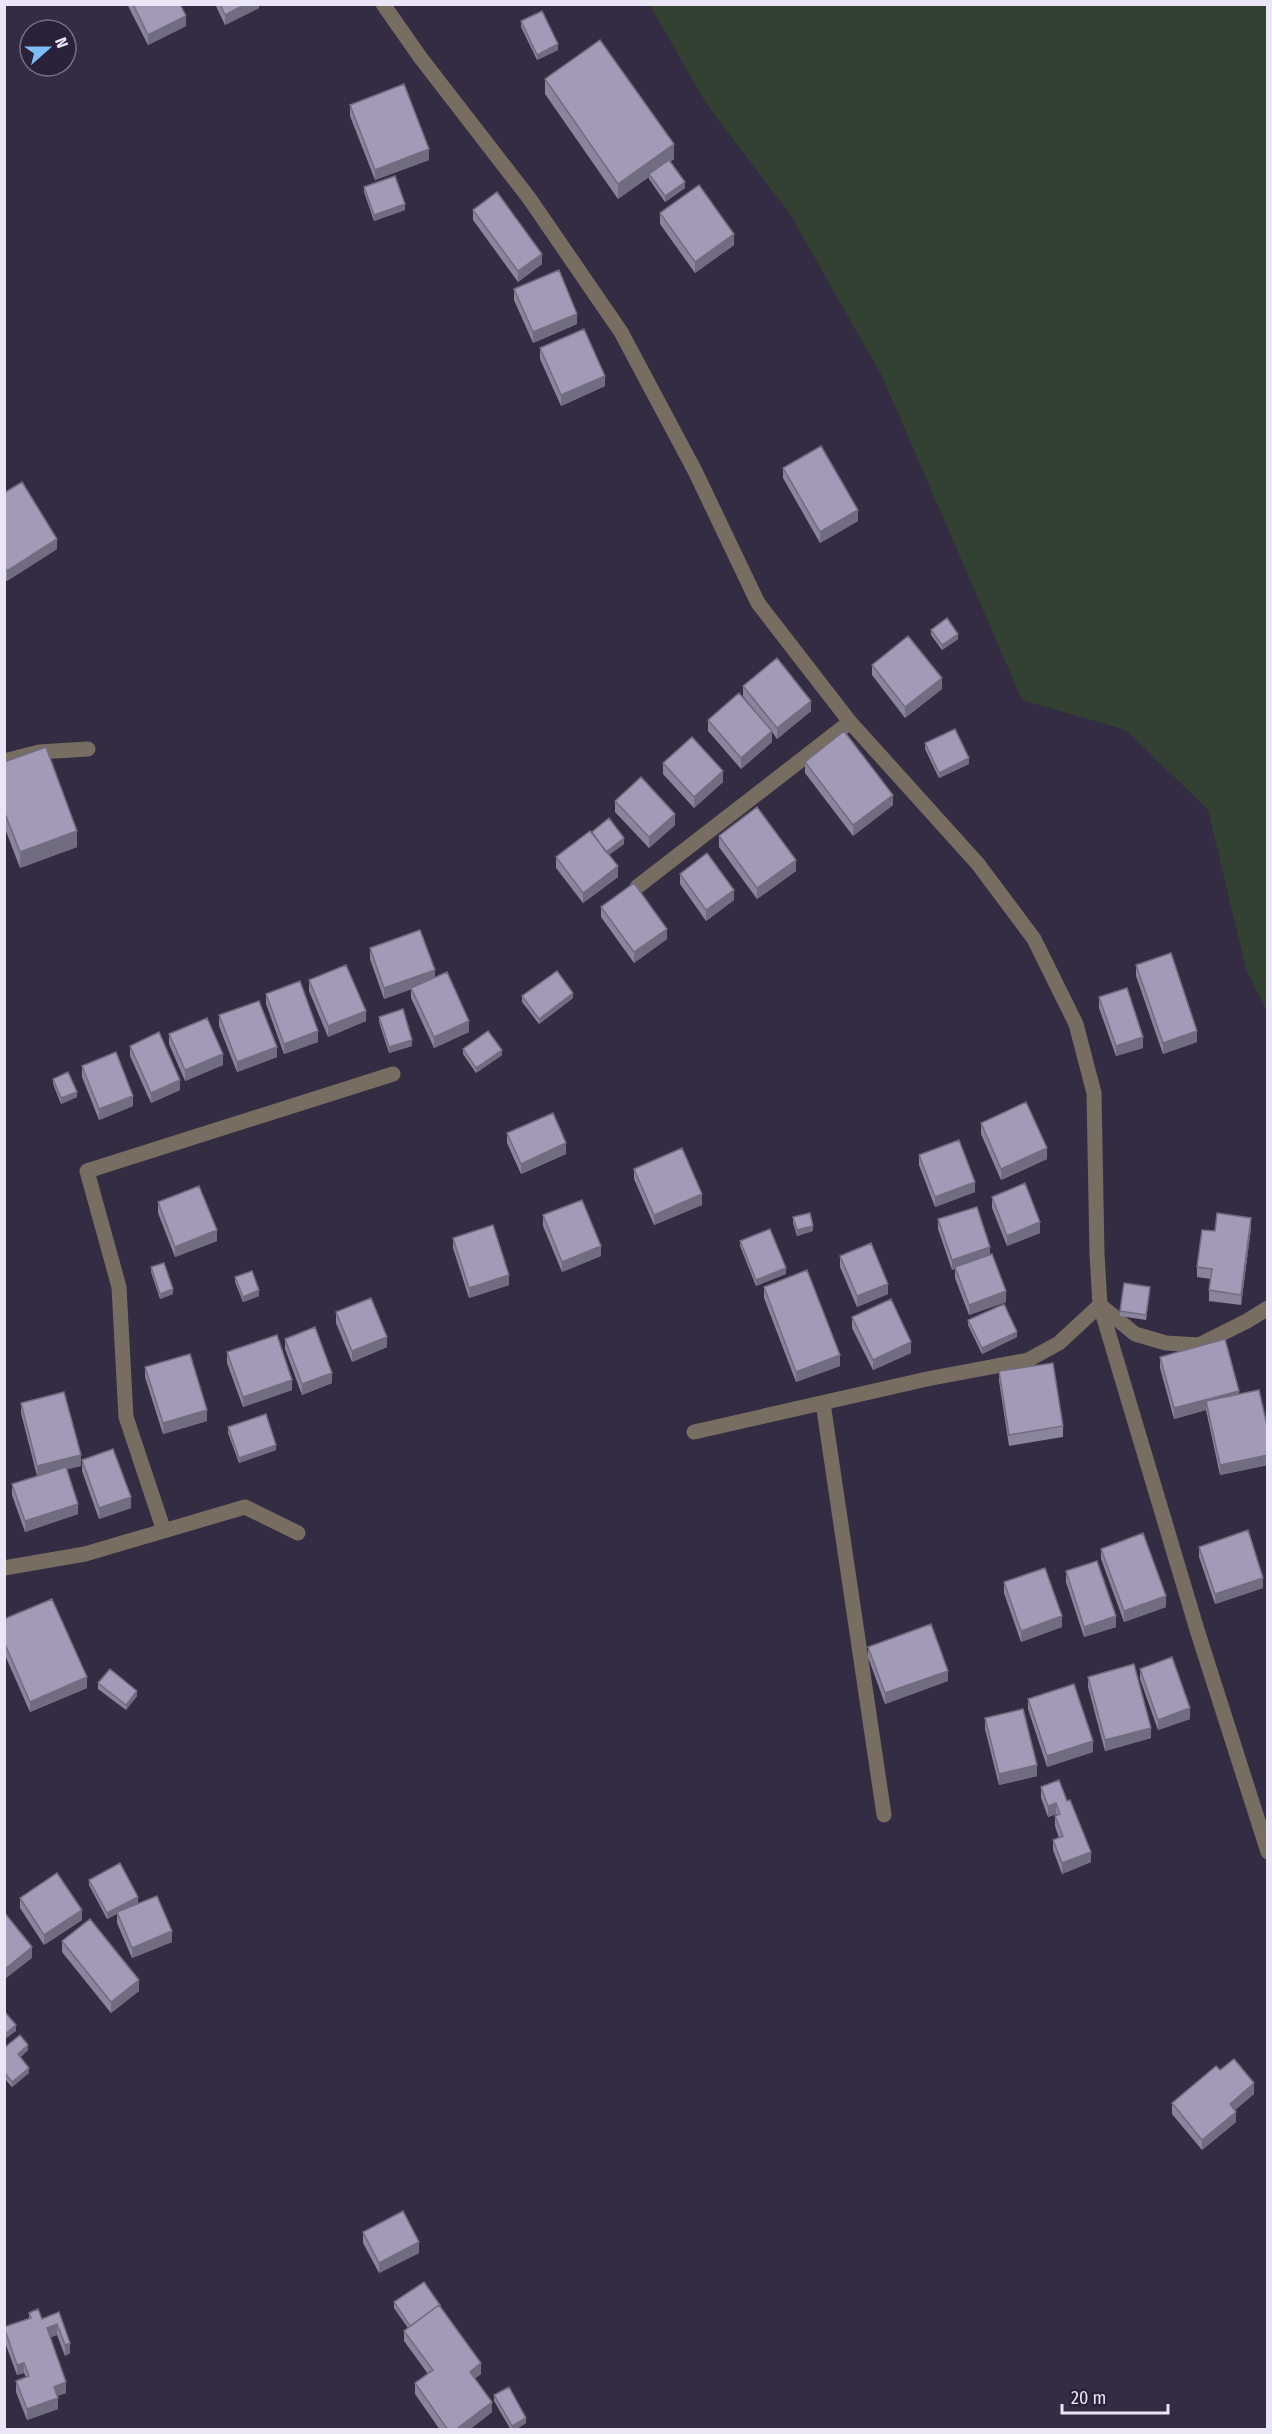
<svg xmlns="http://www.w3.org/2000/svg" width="1272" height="2434" font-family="'Fira Sans Condensed',sans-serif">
<rect width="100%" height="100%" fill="#332c43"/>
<path fill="#324131" d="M650 5H1267V1011L1246 969 1208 810 1126 730 1022 700 882 376 790 214 707 105Z"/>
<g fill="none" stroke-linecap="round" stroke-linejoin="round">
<path stroke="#786d61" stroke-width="15" d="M383 4 420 57 529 198 621 332 695 471 758 603 850 722 978 864 1034 939 1076 1024 1094 1093 1097 1254 1100 1305 1198 1633 1268 1852
M4 761 39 752 88 749
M637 887 850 722
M1100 1305 1135 1334 1166 1343 1199 1345 1247 1321 1268 1308
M823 1403 884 1815
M694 1432 927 1379 1028 1360 1059 1343 1100 1305
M164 1531 126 1417 119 1287 87 1171 393 1074
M4 1568 85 1554 245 1507 298 1533"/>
</g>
<path fill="#8b849d" d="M127 4H180L186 26 148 45Z
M215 4H259V8L225 25Z
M521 21 558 50 537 60 521 27Z
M545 79 674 159 670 162 685 188 665 202 649 179V177L618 199 545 94Z
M350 105 429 160 375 180 350 116Z
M364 187 405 210 374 221 364 192Z
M473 210 542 264 518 282 473 220Z
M660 213 734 245 695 273 660 224Z
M514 289 577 324 533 343 514 300Z
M540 348 605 386 561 406 540 359Z
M783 468 858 521 820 543 783 478Z
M4 493 57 549 7 581 4 577Z
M931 630 958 639 942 650 931 635Z
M872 665 942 689 905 718 872 675Z
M743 686 811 711 777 739 772 732V742L741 769 708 731V720L764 722 743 696Z
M925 743 969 764 939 778 925 749Z
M4 762 77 847 20 868 4 826Z
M805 762 893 805 853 836 805 773Z
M663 763 723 782 694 808 663 774Z
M615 801 675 825 649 848 615 812Z
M592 833 624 844 609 855 618 877 583 903 556 868V857Z
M719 836 796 871 757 899 719 847Z
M680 874 734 900 706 921 680 884Z
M601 907 667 939 634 963 601 917Z
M370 948 435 977 469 1032 434 1048 411 998V989L384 999 370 959Z
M1136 965 1197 1042 1163 1054 1136 976Z
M309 980 366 1021 328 1037 309 991Z
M266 994 318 1042 284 1054 266 1004Z
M522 996 573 998 539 1024 522 1002Z
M1099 997 1143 1048 1116 1056 1099 1008Z
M219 1015 277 1057 237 1072 219 1026Z
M379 1017 412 1046 389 1053 379 1022Z
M169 1034 223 1065 185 1081 169 1044Z
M130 1046 180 1090 151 1103 130 1056Z
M463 1049 502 1055 476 1073 463 1054Z
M82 1066 133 1106 99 1120 82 1077Z
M53 1079 77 1097 61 1104 53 1084Z
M981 1123 1047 1159 1001 1180 981 1134Z
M507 1133 566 1154 521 1174 507 1143Z
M919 1155 975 1192 935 1207 919 1165Z
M634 1169 702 1205 654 1225 634 1179Z
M992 1197 1040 1233 1007 1246 992 1208Z
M158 1202 217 1241 175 1257 158 1213Z
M543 1215 601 1256 562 1272 543 1226Z
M793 1217 813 1231 797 1236 793 1223Z
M938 1219 990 1254 1006 1302 969 1315 955 1278V1269L952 1270 938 1229Z
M1251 1228 1241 1305 1209 1301V1290L1211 1279 1197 1277V1267L1215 1231Z
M453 1238 509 1285 469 1298 453 1248Z
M740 1241 786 1274 756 1286 740 1246Z
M840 1256 888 1294 857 1307 840 1267Z
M151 1267 173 1294 160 1299 151 1272Z
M235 1277 259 1296 243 1302 235 1282Z
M764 1287 840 1366 796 1382 764 1298Z
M1150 1292 1146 1320 1120 1316V1311Z
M336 1312 387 1347 352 1362 336 1323Z
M852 1317 911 1353 873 1370 852 1328Z
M968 1320 1017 1337 982 1354 968 1325Z
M285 1339 332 1383 302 1395 285 1349Z
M227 1352 292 1390 243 1407 227 1363Z
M1160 1357 1239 1394 1268 1430V1465L1220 1475 1206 1410 1174 1419 1160 1368Z
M145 1367 207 1421 163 1434 145 1377Z
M999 1371 1063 1426V1437L1009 1446 999 1381Z
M21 1403 81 1466 67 1469 78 1514 25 1532 12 1495V1484L37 1476 21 1413Z
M228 1427 276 1450 239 1463 228 1433Z
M82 1460 131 1508 99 1519 82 1471Z
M1199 1547 1263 1588 1215 1604 1199 1557Z
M1101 1549 1166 1607 1124 1622 1101 1559Z
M1066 1571 1116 1627 1084 1637 1066 1582Z
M1004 1582 1062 1627 1021 1642 1004 1593Z
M4 1619 87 1688 30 1712 4 1653Z
M868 1647 948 1681 885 1704 868 1657Z
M1140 1669 1190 1719 1158 1730 1140 1679Z
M1088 1677 1151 1738 1105 1751 1088 1687Z
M98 1683 137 1696 126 1710 98 1689Z
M1028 1699 1093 1752 1047 1767 1028 1709Z
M985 1718 1037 1776 999 1785 985 1729Z
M1059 1780 1091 1862 1062 1874 1053 1850V1840L1059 1838 1055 1826V1816L1057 1815 1056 1814 1048 1817 1041 1798V1787Z
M89 1880 138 1903 130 1907 172 1942 132 1958 117 1923V1914L107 1919 89 1885Z
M20 1898 82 1920 44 1945 20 1908Z
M62 1941 139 1991 111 2013 62 1952Z
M4 2048 28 2050 20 2057 29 2073 12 2087 4 2078Z
M1220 2070 1254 2094 1235 2110 1236 2122 1202 2150 1172 2114V2103Z
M363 2232 419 2253 379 2273 363 2243Z
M394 2302 440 2308 481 2374 475 2378 492 2412 469 2430H440L415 2394V2383L428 2374 404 2341V2331L408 2328 394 2308Z
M59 2312 70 2353 65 2356 57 2335 50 2337 66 2393 57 2396 58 2409 27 2420 16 2392V2381L26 2377 24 2373 17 2375 4 2340V2327L29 2318V2313L42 2319Z
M494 2395 526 2423 515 2430H511L494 2401Z"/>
<path fill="#716c7f" d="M246 4H259V8L225 25V15Z
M186 16V26L148 45V35Z
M558 44V50L537 60V55Z
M674 144V159L651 176 649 174V177L618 199V184Z
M429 149V160L375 180V170Z
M685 182V188L665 202V196Z
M405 204V210L374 221V215Z
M734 234V245L695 273V262Z
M542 254V264L518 282V271Z
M577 314V324L533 343V332Z
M605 376V386L561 406V395Z
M858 510V521L820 543V532Z
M57 539V549L7 581V571Z
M958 634V639L942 650V645Z
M942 678V689L905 718V707Z
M811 701V711L777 739V728Z
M772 731V742L741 769V758Z
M969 758V764L939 778V773Z
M723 771V782L694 808V797Z
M893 795V805L853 836V825Z
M675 814V825L649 848V837Z
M77 831V847L20 868V852Z
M624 838V844L606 857V852Z
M796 860V871L757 899V888Z
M618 866V877L583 903V893Z
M734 890V900L706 921V910Z
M667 929V939L634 963V952Z
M435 970V981L384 999V988Z
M573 993V998L539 1024V1019Z
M366 1011V1021L328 1037V1026Z
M469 1021V1032L434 1048V1037Z
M318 1031V1042L284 1054V1044Z
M1197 1031V1042L1163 1054V1043Z
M1143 1037V1048L1116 1056V1046Z
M412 1040V1046L389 1053V1047Z
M277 1047V1057L237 1072V1062Z
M502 1050V1055L476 1073V1068Z
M223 1054V1065L185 1081V1070Z
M180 1080V1090L151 1103V1093Z
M77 1092V1097L61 1104V1098Z
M133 1096V1106L99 1120V1109Z
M566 1143V1154L521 1174V1164Z
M1047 1148V1159L1001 1180V1169Z
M975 1182V1192L935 1207V1197Z
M702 1194V1205L654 1225V1215Z
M1251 1218V1228L1241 1305V1295Z
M1040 1222V1233L1007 1246V1236Z
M813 1226V1231L797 1236V1230Z
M217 1230V1241L175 1257V1247Z
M601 1246V1256L562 1272V1262Z
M990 1247V1258L952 1270V1260Z
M786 1268V1274L756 1286V1280Z
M509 1275V1285L469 1298V1288Z
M888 1284V1294L857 1307V1296Z
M173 1289V1294L160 1299V1294Z
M259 1290V1296L243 1302V1297Z
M1006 1291V1302L969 1315V1305Z
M1017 1332V1337L982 1354V1348Z
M387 1337V1347L352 1362V1351Z
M911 1342V1353L873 1370V1360Z
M840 1355V1366L796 1382V1372Z
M332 1373V1383L302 1395V1384Z
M292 1380V1390L243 1407V1397Z
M1239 1391V1401H1206V1410L1174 1419V1408Z
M207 1410V1421L163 1434V1423Z
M276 1445V1450L239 1463V1458Z
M81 1455V1466L37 1477V1466Z
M1268 1455V1465L1220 1475V1465Z
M131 1497V1508L99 1519V1508Z
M78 1504V1514L25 1532V1521Z
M1263 1578V1588L1215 1604V1594Z
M1166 1596V1607L1124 1622V1611Z
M1062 1616V1627L1021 1642V1631Z
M1116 1616V1627L1084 1637V1627Z
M948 1671V1681L885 1704V1693Z
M87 1677V1688L30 1712V1702Z
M137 1691V1696L126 1710V1705Z
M1190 1708V1719L1158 1730V1720Z
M1151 1728V1738L1105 1751V1740Z
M1093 1741V1752L1047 1767V1756Z
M1037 1765V1776L999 1785V1774Z
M1056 1803V1814L1048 1817V1806Z
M1091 1852V1862L1062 1874V1863Z
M138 1897V1903L107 1919V1913Z
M82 1910V1920L44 1945V1935Z
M172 1931V1942L132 1958V1948Z
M32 1947V1958L5 1979V1969Z
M139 1980V1991L111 2013V2002Z
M16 2025V2031L4 2040V2035Z
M28 2045V2050L18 2060V2054Z
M29 2068V2073L12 2087V2082Z
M1254 2083V2094L1230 2114V2104Z
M1236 2112V2122L1202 2150V2140Z
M419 2242V2253L379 2273V2263Z
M57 2324V2335L47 2339V2328Z
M70 2343V2353L65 2356V2345Z
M24 2363V2373L17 2375V2365Z
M481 2363V2374L470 2382V2372Z
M66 2382V2393L54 2397V2387Z
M58 2398V2409L27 2420V2409Z
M492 2402V2412L469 2430H455Z
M526 2418V2423L515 2430H512V2426Z"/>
<path fill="#a29ab6" stroke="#716c7f" stroke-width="1.5" d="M133 4H180L186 16 148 35Z
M220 4H246L225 15Z
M542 11 558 44 537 55 521 21Z
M600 40 674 144 618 184 545 79Z
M404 84 429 149 375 170 350 105Z
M669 160 685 182 665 196 649 174Z
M395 176 405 204 374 215 364 187Z
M699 185 734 234 695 262 660 213Z
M497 192 542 254 518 271 473 210Z
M559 270 577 314 533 332 514 289Z
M584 329 605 376 561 395 540 348Z
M821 446 858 510 820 532 783 468Z
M22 482 57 539 7 571 4 566V493Z
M947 618 958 634 942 645 931 630Z
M908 636 942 678 905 707 872 665Z
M777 658 811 701 777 728 743 686Z
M739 693 772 731 741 758 708 720Z
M955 729 969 758 939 773 925 743Z
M844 731 893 795 853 825 805 762Z
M692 737 723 771 694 797 663 763Z
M46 747 77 831 20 852 4 811V762Z
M641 777 675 814 649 837 615 801Z
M757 807 796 860 757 888 719 836Z
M609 818 624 838 606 852 592 832Z
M590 831 618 866 583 893 556 857Z
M707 853 734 890 706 910 680 874Z
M634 883 667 929 634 952 601 907Z
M420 930 435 970 384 988 370 948Z
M1171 953 1197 1031 1163 1043 1136 965Z
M346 965 366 1011 328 1026 309 980Z
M557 971 573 993 539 1019 522 996Z
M447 972 469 1021 434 1037 411 988Z
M300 981 318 1031 284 1044 266 994Z
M1127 988 1143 1037 1116 1046 1099 997Z
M259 1001 277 1047 237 1062 219 1015Z
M403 1009 412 1040 389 1047 379 1017Z
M207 1018 223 1054 185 1070 169 1034Z
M488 1031 502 1050 476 1068 463 1049Z
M159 1032 180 1080 151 1093 130 1046Z
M116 1052 133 1096 99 1109 82 1066Z
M68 1072 77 1092 61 1098 53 1079Z
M1026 1102 1047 1148 1001 1169 981 1123Z
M553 1113 566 1143 521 1164 507 1133Z
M959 1140 975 1182 935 1197 919 1155Z
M682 1148 702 1194 654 1215 634 1169Z
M1025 1183 1040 1222 1007 1236 992 1197Z
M199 1186 217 1230 175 1247 158 1202Z
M582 1200 601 1246 562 1262 543 1215Z
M977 1207 990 1247 952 1260 938 1219Z
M810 1213 813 1226 797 1230 793 1217Z
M1217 1213 1251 1218 1241 1295 1209 1290 1212 1269 1197 1267 1202 1230 1215 1231Z
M493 1225 509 1275 469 1288 453 1238Z
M770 1229 786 1268 756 1280 740 1241Z
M871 1243 888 1284 857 1296 840 1256Z
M992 1254 1006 1291 969 1305 955 1267Z
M164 1263 173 1289 160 1294 151 1267Z
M807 1270 840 1355 796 1372 764 1287Z
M252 1271 259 1290 243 1297 235 1277Z
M1124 1283 1150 1287 1146 1315 1120 1311Z
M371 1298 387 1337 352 1351 336 1312Z
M891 1299 911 1342 873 1360 852 1317Z
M1004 1304 1017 1332 982 1348 968 1320Z
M315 1327 332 1373 302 1384 285 1339Z
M277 1335 292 1380 243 1397 227 1352Z
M1225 1339 1239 1391 1174 1408 1160 1357Z
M190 1354 207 1410 163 1423 145 1367Z
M1053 1363 1063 1426 1009 1435 999 1371Z
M1259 1390 1268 1430V1455L1220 1465 1206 1401Z
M64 1392 81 1455 37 1466 21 1403Z
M266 1414 276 1445 239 1458 228 1427Z
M113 1449 131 1497 99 1508 82 1460Z
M66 1467 78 1504 25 1521 12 1484Z
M1248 1530 1263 1578 1215 1594 1199 1547Z
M1143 1533 1166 1596 1124 1611 1101 1549Z
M1097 1561 1116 1616 1084 1627 1066 1571Z
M1045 1568 1062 1616 1021 1631 1004 1582Z
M52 1599 87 1677 30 1702 4 1642V1619Z
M931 1624 948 1671 885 1693 868 1647Z
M1172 1657 1190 1708 1158 1720 1140 1669Z
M1134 1664 1151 1728 1105 1740 1088 1677Z
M110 1669 137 1691 126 1705 98 1683Z
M1074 1684 1093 1741 1047 1756 1028 1699Z
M1023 1709 1037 1765 999 1774 985 1718Z
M1059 1780 1067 1801 1070 1800 1091 1852 1062 1863 1053 1840 1063 1836 1055 1816 1060 1814 1056 1803 1048 1806 1041 1787Z
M120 1863 138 1897 107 1913 89 1880Z
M57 1873 82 1910 44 1935 20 1898Z
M157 1896 172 1931 132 1948 117 1912Z
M4 1912 32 1947 5 1969H4Z
M90 1919 139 1980 111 2002 62 1941Z
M4 2011 16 2025 4 2035Z
M20 2035 28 2045 18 2054 29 2068 12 2082 4 2072V2048Z
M1234 2059 1254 2083 1230 2104 1236 2112 1202 2140 1172 2103 1216 2066 1220 2070Z
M403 2211 419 2242 379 2263 363 2232Z
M424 2282 440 2305H439L410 2326 394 2302Z
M439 2305 481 2363 470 2372 492 2402 455 2430H448L415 2383 433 2370 404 2331Z
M38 2309 42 2319 59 2312 70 2343 65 2345 57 2324 47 2328 66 2382 54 2387 58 2398 27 2409 16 2381 29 2376 24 2363 17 2365 4 2327 31 2318 29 2313Z
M509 2387 526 2418 512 2426 494 2395Z"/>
<rect width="1272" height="2434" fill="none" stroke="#eae6f5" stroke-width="12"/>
<g transform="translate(48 48) rotate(69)"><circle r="28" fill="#292238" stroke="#767084" stroke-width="1.5"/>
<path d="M0-4.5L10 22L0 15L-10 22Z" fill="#7cbef9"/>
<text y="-9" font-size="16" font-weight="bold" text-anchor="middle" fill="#eae6f5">N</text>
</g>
<path d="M1062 2404v9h106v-9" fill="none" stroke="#eae6f5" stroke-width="3"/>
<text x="1071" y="2404" font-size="18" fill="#eae6f5" stroke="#292238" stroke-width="4.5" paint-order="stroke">20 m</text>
</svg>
